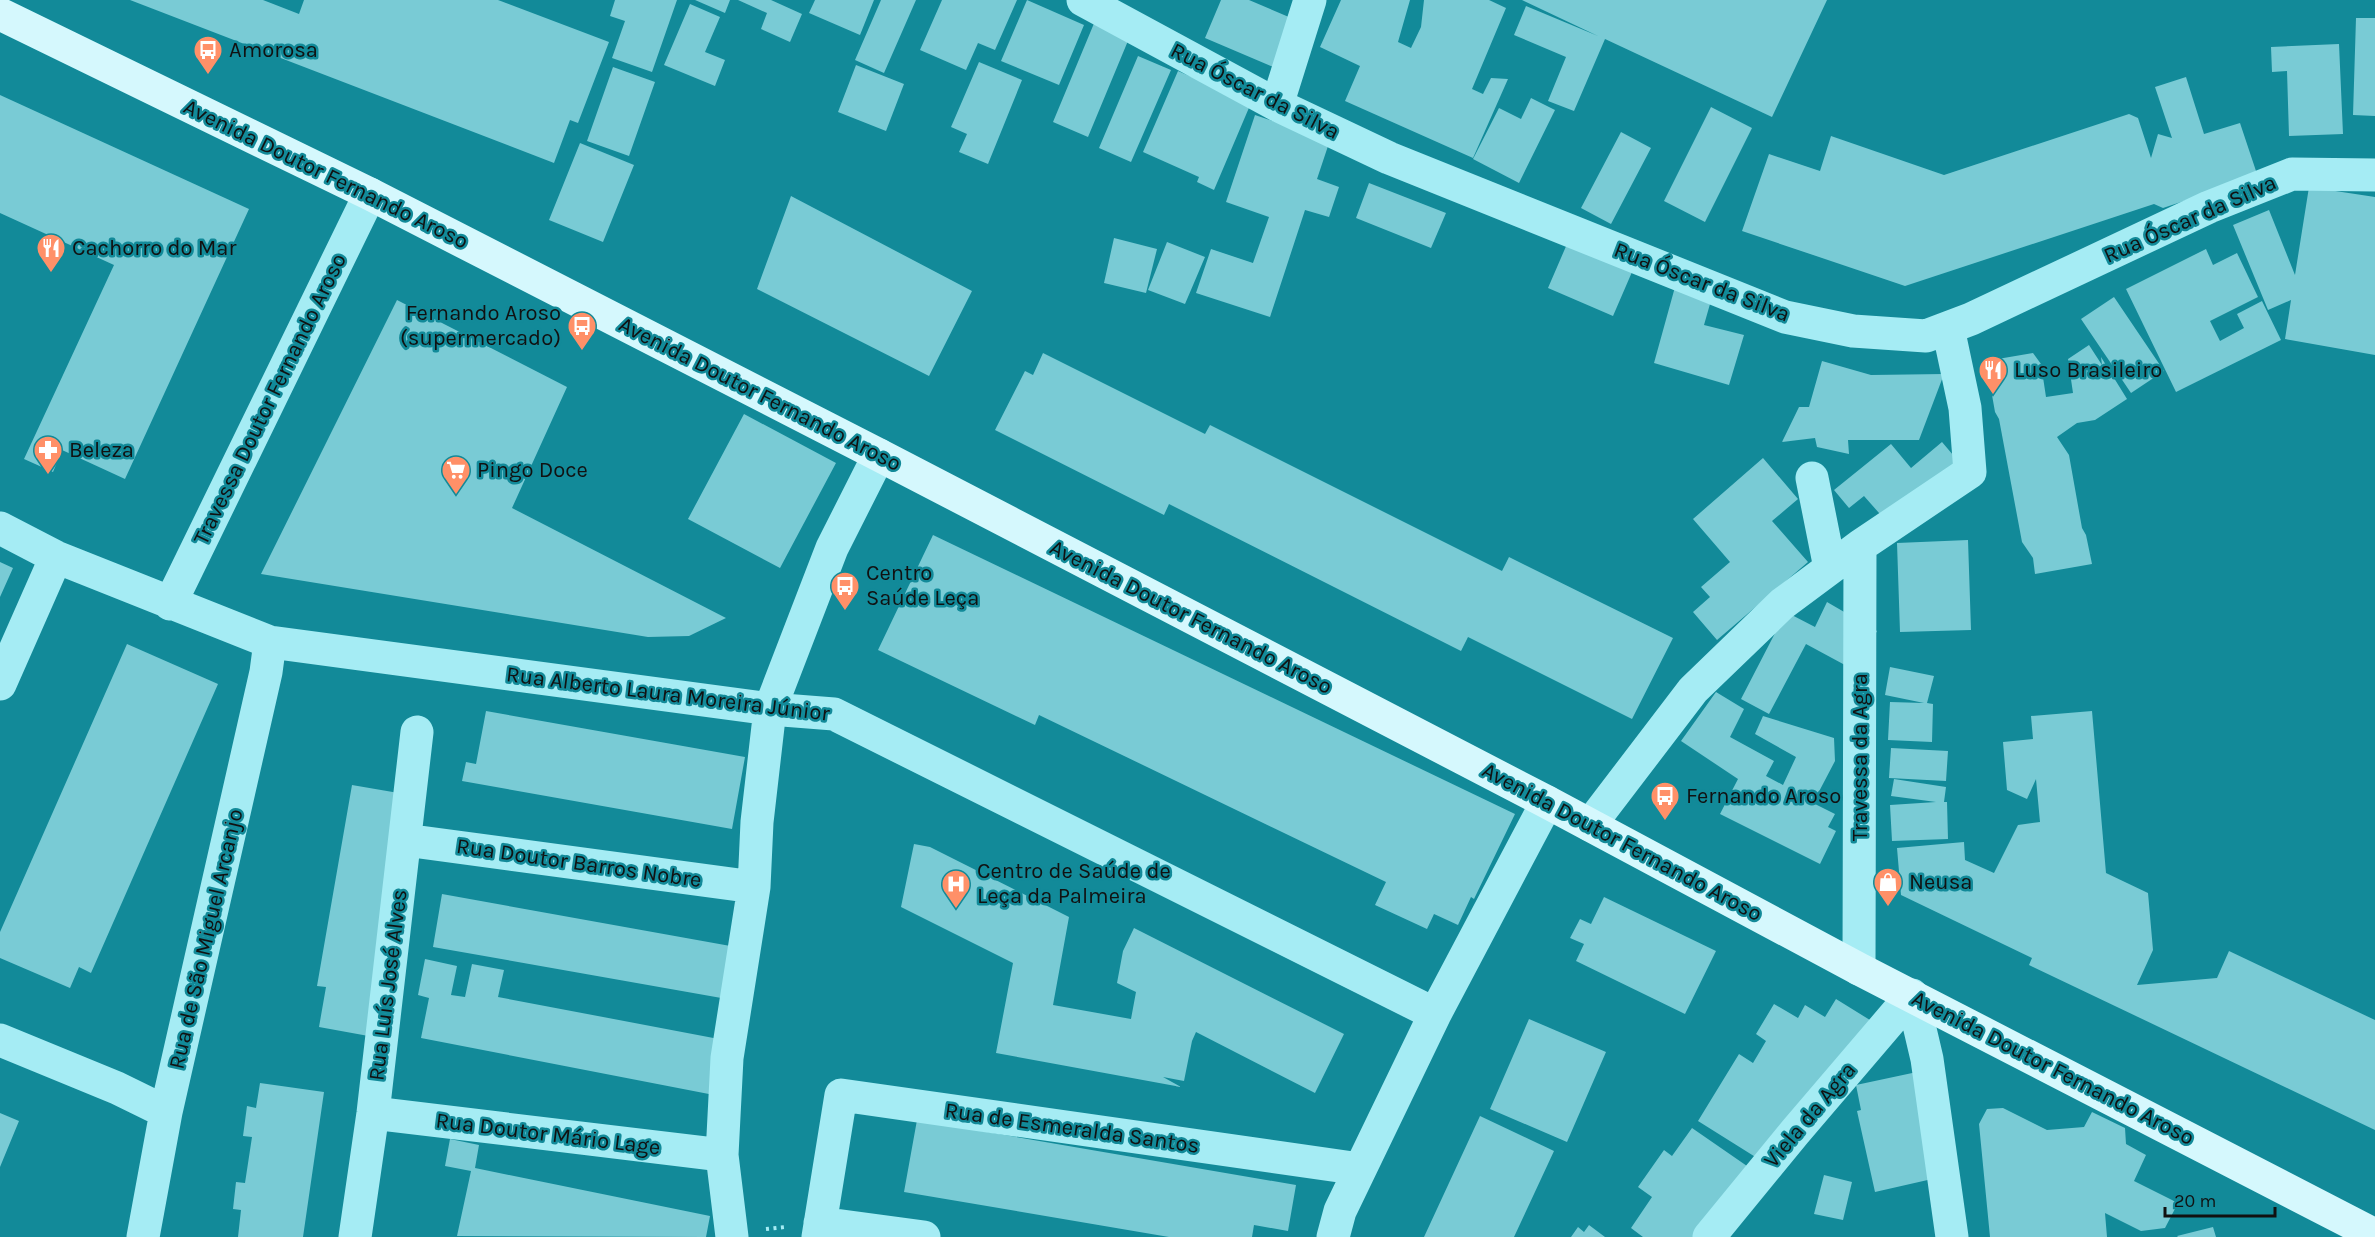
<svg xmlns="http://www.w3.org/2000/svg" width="2375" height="1237" font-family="Karla,sans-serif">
<rect width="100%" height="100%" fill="#128a99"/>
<path fill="#79cbd5" d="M130 0H263L299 14 304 0H498L609 42 578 123 570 120 554 163Z
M615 0H677L652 72 612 58 625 21 610 16Z
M695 0H730L725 13Z
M738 0H771L802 14 790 42 761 29 767 13Z
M815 0H874L860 35 809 13Z
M881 0H916L884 73 855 60Z
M942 0H1017L995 50 978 43 966 70 920 50Z
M1027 0 1084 25 1059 85 1001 61Z
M1221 0H1249L1310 26 1290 74 1205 38Z
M1341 0H1410L1398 42 1411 48 1421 27 1424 0H1489L1506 8 1472 89 1483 94 1491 78 1508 79 1473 158 1345 101 1360 66 1320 47Z
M1522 0H1827L1772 117 1605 39 1574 111 1548 101 1566 57 1514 35 1526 6 1598 36Z
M690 4 720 17 705 52 725 60 715 86 664 65Z
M2356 18H2375V116L2353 115Z
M1095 21 1130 36 1088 137 1053 122Z
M2339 44 2343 134 2289 136 2287 71 2272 72 2271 47Z
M1138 56 1171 70 1131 162 1099 148Z
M979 62 1022 80 988 164 959 152 967 134 951 127Z
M856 65 904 84 886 131 838 112Z
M613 67 655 82 629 156 587 141Z
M1178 71 1251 103 1214 190 1197 182 1199 177 1143 152Z
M2186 77 2204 134 2240 123 2256 171 2253 178 2163 208 2154 204 1905 286 1742 231 1769 154 1820 171 1831 136 1944 175 2129 114 2138 118 2151 158 2158 134 2172 138 2155 87Z
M0 95 249 209 125 479 62 450 53 472 24 459 114 265 0 213Z
M1531 98 1555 110 1519 183 1473 159 1499 108 1521 119Z
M1711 107 1752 128 1705 222 1664 201Z
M1255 115 1330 140 1317 179 1339 187 1329 217 1305 210 1270 317 1196 293 1211 249 1253 263 1269 217 1226 202Z
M1621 132 1651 148 1611 224 1581 208Z
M580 143 634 165 603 242 549 220Z
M1369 183 1446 213 1431 248 1356 218Z
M2309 187 2375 197V355L2285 339 2291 300 2268 310 2233 225 2269 210 2295 275Z
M791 196 972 291 929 376 757 289Z
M1114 238 1157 249 1146 293 1104 283Z
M1167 242 1205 257 1185 304 1148 290Z
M1567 244 1632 272 1613 316 1548 288Z
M2206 249 2213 265 2237 253 2258 297 2210 321 2220 341 2244 328 2237 314 2262 301 2281 340 2176 392 2126 289Z
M1675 287 1712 297 1704 325 1744 335 1729 385 1654 363Z
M2114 297 2164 371 2131 393 2081 319Z
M397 300 567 387 512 508 726 618 689 636 648 637 261 574Z
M2089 345 2102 365 2101 357 2127 399 2095 420 2077 423 2057 437 2069 455 2082 528 2086 535 2092 564 2035 574 2033 558 2022 542 1999 419 1995 412 1986 361 2033 353 2041 364 2046 397 2073 393 2068 359Z
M1043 353 1205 434 1210 425 1502 571 1509 557 1673 638 1632 719 1468 637 1461 651 1169 504 1164 515 995 430 1025 371 1033 375Z
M1822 361 1871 375 1944 374 1919 440H1848L1849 454 1817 447 1815 438 1782 442 1799 407H1809Z
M744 414 836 463 780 568 688 519Z
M1942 442 1959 462 1887 522 1864 496 1849 508 1834 490 1891 444 1911 468Z
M1763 458 1798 499 1772 521 1808 562 1717 640 1693 612 1710 597 1701 587 1730 562 1693 519Z
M933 535 1515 814 1474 899 1471 897 1458 925 1434 914 1427 929 1375 905 1386 882 1039 715 1035 725 878 650Z
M1968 540 1971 630 1900 632 1897 543Z
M0 562 13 568 0 597Z
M1827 602 1877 631 1856 671 1806 644 1769 714 1741 699 1786 612 1815 627Z
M127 644 218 684 91 973 79 967 70 988 0 958V932Z
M1890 667 1934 676 1927 703 1933 704 1932 742 1888 740 1890 702 1924 703 1885 695Z
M1716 692 1744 709 1730 737 1774 761 1766 776 1783 785 1796 757 1755 734 1763 716 1834 738 1835 761 1813 803 1835 814 1828 827 1836 831 1820 864 1720 814 1738 779 1681 741Z
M486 711 745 757 732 829 462 781 466 762 476 764Z
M2092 711 2106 873 2148 893 2153 950 2137 985 2217 978 2229 951 2375 1020V1130L2029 965 2032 958 1901 895 1897 848 1964 842 1965 860 1994 873 2018 825 2040 822 2036 779 2027 799 2007 790 2003 742 2033 739 2031 716Z
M1891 748 1948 751 1946 781 1889 778Z
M1894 779 1946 787 1944 802H1947L1948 839 1892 841 1890 805 1936 802 1891 796Z
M352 785 416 796 374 1037 319 1027 326 987 317 986Z
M914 844 930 847 1069 917 1053 1005 1131 1019 1136 992 1117 983 1123 951 1134 928 1344 1034 1315 1093 1196 1032 1192 1041 1184 1081 1163 1077 1181 1087 996 1053 1013 963 901 907Z
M442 894 736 947 727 999 433 947Z
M1604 897 1716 951 1685 1014 1576 961 1584 944 1570 938 1580 919 1591 924Z
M425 959 457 966 451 995 465 997 472 964 504 970 498 997 724 1040 714 1095 421 1038 429 998 418 995Z
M1836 999 1878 1025 1765 1163 1698 1121 1739 1054 1753 1063 1766 1041 1756 1034 1774 1004 1798 1018 1805 1005 1825 1017Z
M1529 1019 1606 1052 1567 1142 1490 1109Z
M1931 1069 1954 1174 1875 1192 1857 1111 1861 1110 1856 1085Z
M260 1083 324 1092 303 1237H238L241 1210 233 1209 236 1182 245 1183 252 1137 243 1136 247 1106 256 1108Z
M2003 1108 2047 1130 2084 1127 2092 1112 2125 1128 2126 1144 2146 1155 2134 1181 2178 1203 2165 1228 2141 1231 2105 1213 2107 1237H1990L1979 1124 1987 1109Z
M0 1113 19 1121 0 1167Z
M1480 1116 1554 1151 1514 1237H1424Z
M917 1120 1296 1185 1288 1231 1254 1225 1252 1237H1169L904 1192Z
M1692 1128 1747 1166 1697 1237H1643L1631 1228 1652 1197 1638 1187 1664 1150 1672 1156Z
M450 1139 479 1145 475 1168 710 1216 706 1237 457 1236 471 1171 445 1166Z
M1824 1175 1852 1182 1843 1220 1814 1214Z
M1589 1225 1605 1237H1571L1578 1227 1584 1232Z
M2213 1227 2216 1237H2178L2177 1236Z"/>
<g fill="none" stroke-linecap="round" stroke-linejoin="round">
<path stroke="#a5ecf4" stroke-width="4" stroke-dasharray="3 4.5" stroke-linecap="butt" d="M766 1229 785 1227"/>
<path stroke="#a5ecf4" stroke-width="33" d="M1083 0 1277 105 1389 158 1785 317 1853 331 1926 336 1971 319 2209 207 2292 174 2375 175
M1277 105 1310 0
M1812 478 1830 568
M0 528 56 557 270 642 770 709 834 714 1435 1014
M170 604 370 194
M0 684 56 557
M1590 825 1693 690 1782 604 1860 546 1970 472 1965 408 1948 328
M405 840 754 887
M1859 969 1860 546
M1912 995 1927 1059 1952 1237
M0 1040 117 1088 166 1112
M373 1113 722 1155
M820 1223 924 1237
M143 1237 166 1112 266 672 270 642
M355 1237 373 1113 417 732
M732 1237 722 1155 727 1058 754 887 757 822 770 709 832 548 879 455
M818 1237 841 1095 1360 1169
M1333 1237 1340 1211 1435 1014 1547 802
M1709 1237 1795 1132 1912 995"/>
<path stroke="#d5f8fd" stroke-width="33" d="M0 14 370 194 879 455 1547 802 1859 969 2375 1235"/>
</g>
<defs>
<g id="bus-pin" transform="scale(1.5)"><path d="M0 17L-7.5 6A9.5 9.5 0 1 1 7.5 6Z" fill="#ff9068" stroke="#128a99"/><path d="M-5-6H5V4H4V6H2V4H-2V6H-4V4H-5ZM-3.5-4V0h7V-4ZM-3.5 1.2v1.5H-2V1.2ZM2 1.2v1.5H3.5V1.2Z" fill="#fff"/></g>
<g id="restaurant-pin" transform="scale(1.5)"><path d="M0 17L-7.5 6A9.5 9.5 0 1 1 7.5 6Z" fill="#ff9068" stroke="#128a99"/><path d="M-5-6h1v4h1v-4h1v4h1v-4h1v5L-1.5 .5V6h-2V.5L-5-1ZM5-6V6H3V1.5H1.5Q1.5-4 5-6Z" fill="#fff"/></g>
<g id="pharmacy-pin" transform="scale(1.5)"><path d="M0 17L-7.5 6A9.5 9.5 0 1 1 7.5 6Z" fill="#ff9068" stroke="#128a99"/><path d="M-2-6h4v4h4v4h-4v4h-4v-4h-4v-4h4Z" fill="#fff"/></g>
<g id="supermarket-pin" transform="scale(1.5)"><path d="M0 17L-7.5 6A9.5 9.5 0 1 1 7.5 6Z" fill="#ff9068" stroke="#128a99"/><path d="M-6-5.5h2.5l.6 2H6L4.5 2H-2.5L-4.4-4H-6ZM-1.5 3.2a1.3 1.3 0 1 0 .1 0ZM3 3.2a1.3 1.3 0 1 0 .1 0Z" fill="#fff"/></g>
<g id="shop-pin" transform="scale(1.5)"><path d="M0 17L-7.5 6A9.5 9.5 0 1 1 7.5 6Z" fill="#ff9068" stroke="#128a99"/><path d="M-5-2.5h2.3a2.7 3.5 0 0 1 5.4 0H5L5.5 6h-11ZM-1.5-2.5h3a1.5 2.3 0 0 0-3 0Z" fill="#fff"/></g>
<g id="hospital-pin" transform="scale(1.5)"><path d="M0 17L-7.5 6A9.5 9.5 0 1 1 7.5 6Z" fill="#ff9068" stroke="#128a99"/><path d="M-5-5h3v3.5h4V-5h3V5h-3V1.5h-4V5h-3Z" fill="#fff"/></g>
</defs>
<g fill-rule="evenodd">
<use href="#bus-pin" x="208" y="50"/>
<use href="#restaurant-pin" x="51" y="248"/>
<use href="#bus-pin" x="582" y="326"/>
<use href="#restaurant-pin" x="1993" y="370"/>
<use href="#pharmacy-pin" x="48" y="450"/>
<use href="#supermarket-pin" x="456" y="470"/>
<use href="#bus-pin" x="845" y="586"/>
<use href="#bus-pin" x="1665" y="796"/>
<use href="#shop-pin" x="1888" y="882"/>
<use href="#hospital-pin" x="956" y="884"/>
</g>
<g text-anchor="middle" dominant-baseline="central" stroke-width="5" stroke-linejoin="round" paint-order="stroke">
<g font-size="22" fill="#111" stroke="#128a99" text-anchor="start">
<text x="229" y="50">Amorosa</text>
<text x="72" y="248">Cachorro do Mar</text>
<text x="561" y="313" text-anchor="end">Fernando Aroso<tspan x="561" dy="25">(supermercado)</tspan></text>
<text x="2014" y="370">Luso Brasileiro</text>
<text x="69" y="450">Beleza</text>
<text x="477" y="470">Pingo Doce</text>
<text x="866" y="573">Centro<tspan x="866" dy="25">Saúde Leça</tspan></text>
<text x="1686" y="796">Fernando Aroso</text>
<text x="977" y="871">Centro de Saúde de<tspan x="977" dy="25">Leça da Palmeira</tspan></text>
<text x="1909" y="882">Neusa</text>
</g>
<g font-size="22" fill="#111" stroke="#128a99">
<text transform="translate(1255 91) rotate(27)">Rua Óscar da Silva</text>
<text transform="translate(326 174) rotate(26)">Avenida Doutor Fernando Aroso</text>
<text transform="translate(2190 219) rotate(-24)">Rua Óscar da Silva</text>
<text transform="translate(1702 282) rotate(21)">Rua Óscar da Silva</text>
<text transform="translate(760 394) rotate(27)">Avenida Doutor Fernando Aroso</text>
<text transform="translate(270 399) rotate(-64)">Travessa Doutor Fernando Aroso</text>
<text transform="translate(1191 617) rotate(27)">Avenida Doutor Fernando Aroso</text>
<text transform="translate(668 694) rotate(7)">Rua Alberto Laura Moreira Júnior</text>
<text transform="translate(1860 757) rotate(-90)">Travessa da Agra</text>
<text transform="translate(1622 842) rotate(28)">Avenida Doutor Fernando Aroso</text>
<text transform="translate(579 863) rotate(8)">Rua Doutor Barros Nobre</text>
<text transform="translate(206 939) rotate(-77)">Rua de São Miguel Arcanjo</text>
<text transform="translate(388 985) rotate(-83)">Rua Luís José Alves</text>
<text transform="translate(2053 1068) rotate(27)">Avenida Doutor Fernando Aroso</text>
<text transform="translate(1810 1115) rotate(-50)">Viela da Agra</text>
<text transform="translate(1072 1128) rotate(8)">Rua de Esmeralda Santos</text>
<text transform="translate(548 1134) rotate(7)">Rua Doutor Mário Lage</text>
</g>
</g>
<path d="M2165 1207v9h110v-9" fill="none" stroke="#111111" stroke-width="3"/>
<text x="2174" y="1207" font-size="18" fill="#111111" stroke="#128a99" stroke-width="4.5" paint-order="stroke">20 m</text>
</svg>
